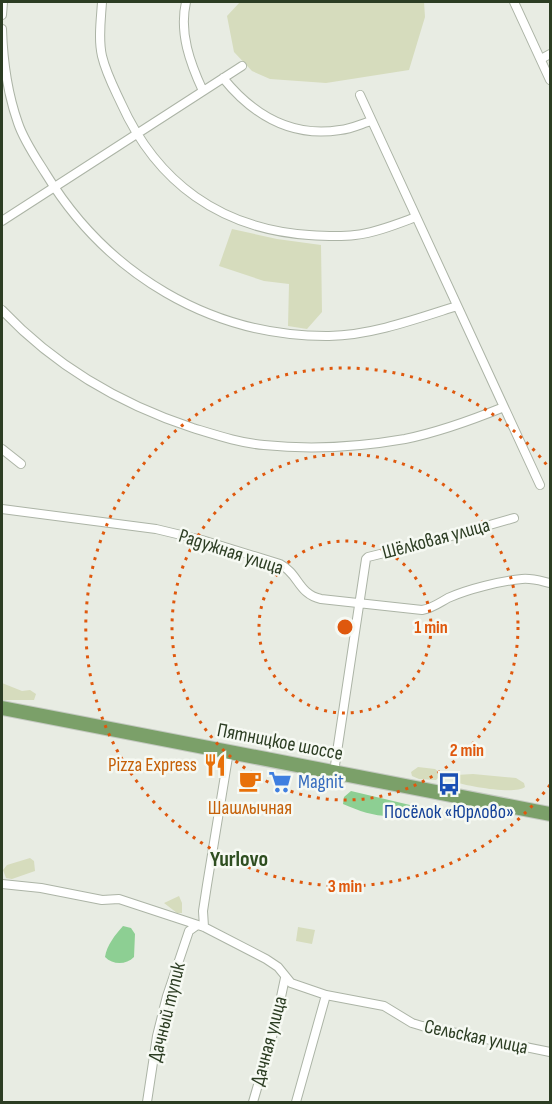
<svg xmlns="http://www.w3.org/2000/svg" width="552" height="1104" font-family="'Sofia Sans Condensed',sans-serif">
<rect width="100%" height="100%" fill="#e8ece3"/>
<path fill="#d6dcbd" d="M240 2H424L425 17 409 70 326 83 270 79 252 71 234 52 227 16Z
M232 229 277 239 321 245 322 312 307 329 288 326 289 284 264 281 219 266Z
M2 683 22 691 30 690 36 694 34 700H2Z
M418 767 435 769 442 774 436 780 419 779 412 776 411 772Z
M473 774 516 778 524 783 525 787C515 795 467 786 455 782L453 778 456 775Z
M30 858 34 861 35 871 12 879 6 878 3 870 7 865Z
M179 896 182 903V913H177L164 903Z
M298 927 315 930 312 944 296 941Z"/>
<path fill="#8dcf93" d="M351 791 410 805V813C386 820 366 814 343 804L344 797Z
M123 926 131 928 135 934 134 957C126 965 113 965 105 957 107 945 115 935 123 926Z"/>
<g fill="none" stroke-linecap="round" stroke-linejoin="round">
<g stroke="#acb4a6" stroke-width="10">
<path id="minor" d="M102 2C101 19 98 39 102 56 106 73 114 88 121 103 157 183 221 229 309 235 323 236 340 237 355 235 375 233 397 224 416 217
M186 2C179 33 190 63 203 91
M514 2 550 80
M2 15 3 2
M2 29C3 61 7 92 18 123 24 141 36 158 46 174 107 274 211 337 329 336 372 335 416 319 457 306
M541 59 550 54
M223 78C253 115 291 138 340 130 351 129 361 124 371 121
M360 95 540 485
M2 221 242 66
M2 310C55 366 120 404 193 428 216 435 240 443 264 445 311 450 359 447 405 439 439 432 472 420 504 407
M2 449 21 464
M2 509 156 529 202 540 280 564C299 574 298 594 321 599L422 610C433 608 439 603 448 598 468 589 501 581 522 579 532 578 541 581 550 583
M334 772 366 559 368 557 441 539 514 518
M2 884 41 888 102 900 119 899 204 927 266 959 278 967 291 983 326 995 384 1006 412 1023 422 1026 550 1052
M204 927 203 911 207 885 229 751
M147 1102 157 1036 167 996 189 931 196 926
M253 1102 274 1030 285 978
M296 1102 326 995"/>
</g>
<g stroke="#c4c9c1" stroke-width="16">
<path id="primary" d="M2 708 550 814"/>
</g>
<use href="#minor" stroke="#fff" stroke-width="8"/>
<use href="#primary" stroke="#7ba069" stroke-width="14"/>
</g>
<g fill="none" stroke="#df580d" stroke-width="3" stroke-dasharray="3 6">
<circle cx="345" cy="627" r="86"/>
<circle cx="345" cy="627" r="173"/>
<path d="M550 785A259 259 0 1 1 550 469"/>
</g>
<defs>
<g id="restaurant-bare" transform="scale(1.8)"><path d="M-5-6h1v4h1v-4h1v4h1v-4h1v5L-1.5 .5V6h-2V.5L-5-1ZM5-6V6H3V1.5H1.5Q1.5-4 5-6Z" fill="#e8710a" stroke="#f6f9f3" stroke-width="2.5" paint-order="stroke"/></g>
<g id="cafe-bare" transform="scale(1.8)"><path d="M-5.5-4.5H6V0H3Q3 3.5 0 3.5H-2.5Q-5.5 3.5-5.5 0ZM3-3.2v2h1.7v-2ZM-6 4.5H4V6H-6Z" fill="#e8710a" stroke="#f6f9f3" stroke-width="2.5" paint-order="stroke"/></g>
<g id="supermarket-bare" transform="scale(1.8)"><path d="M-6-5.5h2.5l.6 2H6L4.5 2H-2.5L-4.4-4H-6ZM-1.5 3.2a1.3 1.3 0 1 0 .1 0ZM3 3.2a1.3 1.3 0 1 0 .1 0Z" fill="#3f7fe0" stroke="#f6f9f3" stroke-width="2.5" paint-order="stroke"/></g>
<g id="bus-bare" transform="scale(1.8)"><path d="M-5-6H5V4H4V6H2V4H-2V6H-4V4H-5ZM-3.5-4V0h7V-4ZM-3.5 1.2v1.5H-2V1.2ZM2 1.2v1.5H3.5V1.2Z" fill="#1a4fb4" stroke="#f6f9f3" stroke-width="2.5" paint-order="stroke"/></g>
</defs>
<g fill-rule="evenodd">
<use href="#restaurant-bare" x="215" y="765"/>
<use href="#cafe-bare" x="250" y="781"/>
<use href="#supermarket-bare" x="280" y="782"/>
<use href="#bus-bare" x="449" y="784"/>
</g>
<g text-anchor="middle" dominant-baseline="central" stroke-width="5" stroke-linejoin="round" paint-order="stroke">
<g font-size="20" fill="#2c3d23" stroke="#f6f9f3">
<text transform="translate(436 539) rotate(-15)">Шёлковая улица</text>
<text transform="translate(231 552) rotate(18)">Радужная улица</text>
<text transform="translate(280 742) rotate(11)">Пятницкое шоссе</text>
<text transform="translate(167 1012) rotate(-76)">Дачный тупик</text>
<text transform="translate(476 1037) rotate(12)">Сельская улица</text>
<text transform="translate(269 1041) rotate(-75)">Дачная улица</text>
</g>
<g font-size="20" fill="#c56008" stroke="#f6f9f3" text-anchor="end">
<text x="197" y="765">Pizza Express</text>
<text x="250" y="808" text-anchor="middle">Шашлычная</text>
</g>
<g font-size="20" fill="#366cbe" stroke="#f6f9f3" text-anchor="start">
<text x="298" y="782">Magnit</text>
</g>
<g font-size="20" fill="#164399" stroke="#f6f9f3">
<text x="449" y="812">Посёлок «Юрлово»</text>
</g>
<g font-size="22" font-weight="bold" fill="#2e4e20" stroke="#f6f9f3">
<text x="239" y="859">Yurlovo</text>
</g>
</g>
<circle cx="345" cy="627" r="9" fill="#df580d" stroke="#f6f9f3" stroke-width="3"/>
<g font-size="18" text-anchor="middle" font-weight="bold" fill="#df580d" stroke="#f6f9f3" stroke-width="5" stroke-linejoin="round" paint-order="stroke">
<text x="431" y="633">1 min</text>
<text x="467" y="756">2 min</text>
<text x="345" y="892">3 min</text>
</g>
<rect width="552" height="1104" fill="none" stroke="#2c3d23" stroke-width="6"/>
</svg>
